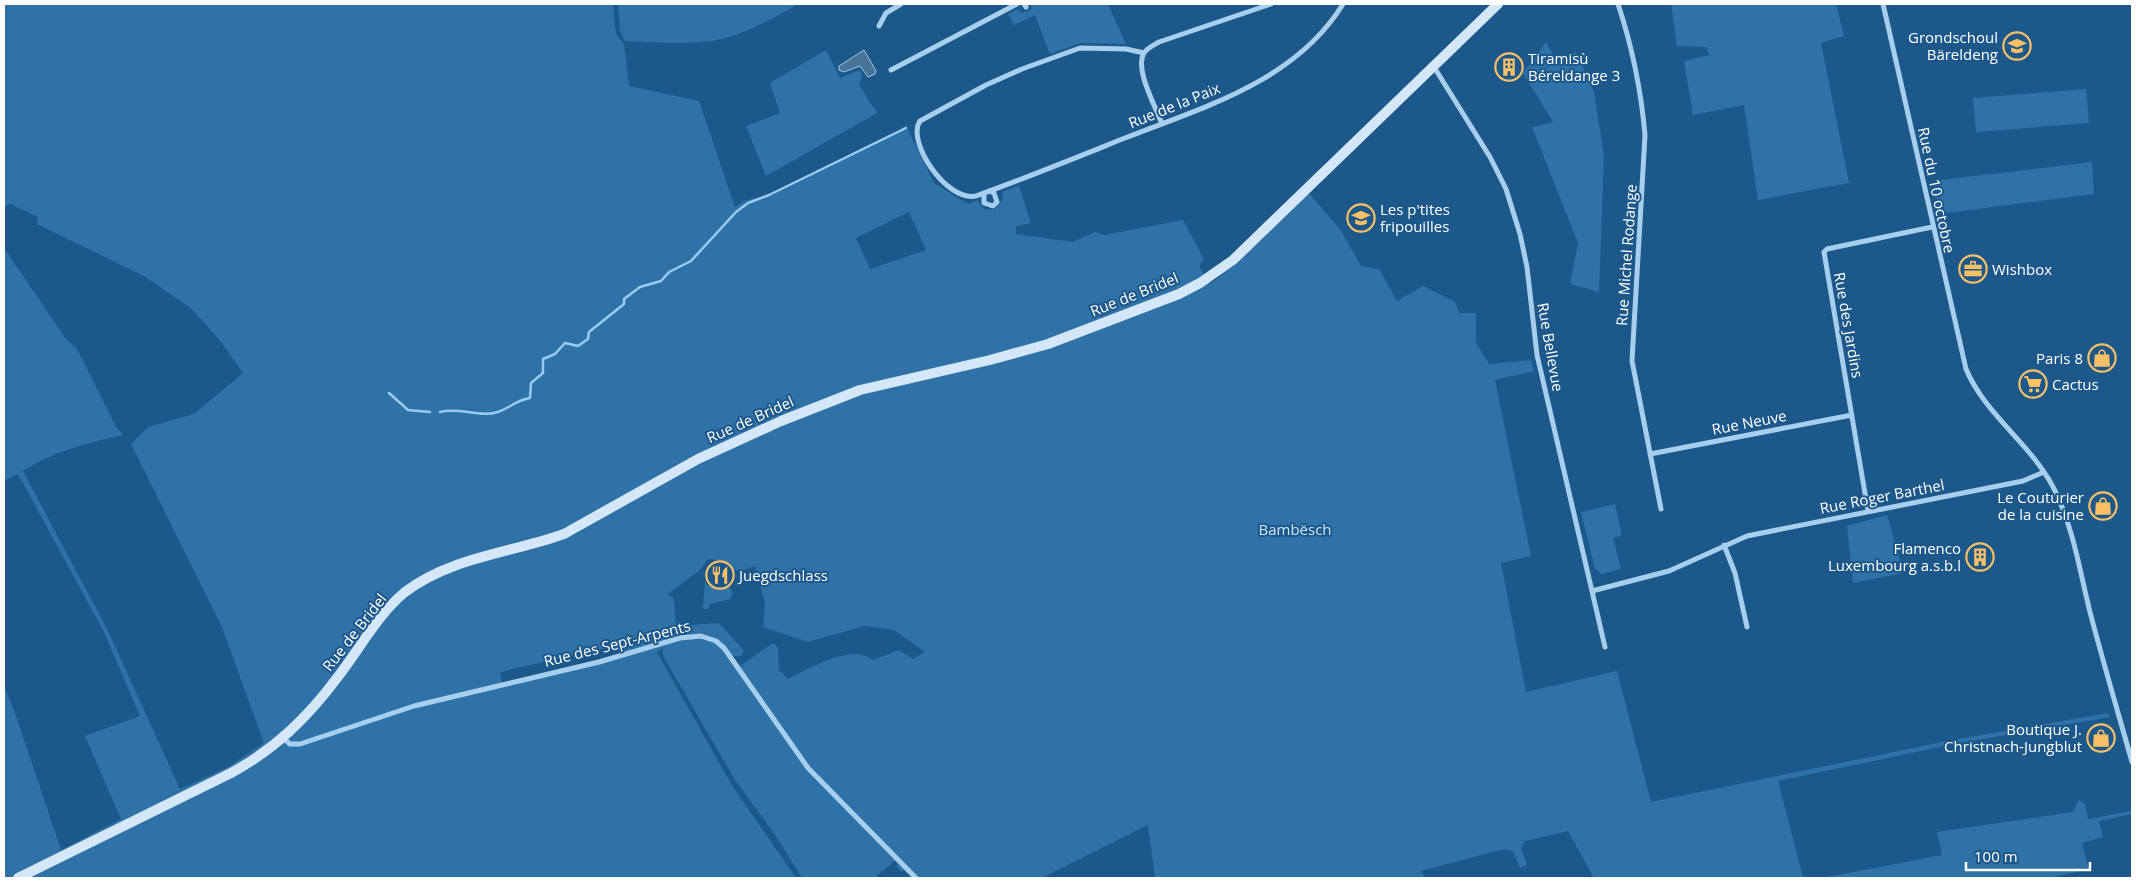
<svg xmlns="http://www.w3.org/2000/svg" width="2136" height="882" font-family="'Open Sans',sans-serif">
<rect width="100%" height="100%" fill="#1c588a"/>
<path fill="#2f72a8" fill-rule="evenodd" d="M4 4H613L616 34 624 44 629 86 699 101 735 207 744 201 769 195 906 126 934 183 968 204 977 200 984 209 994 210 1003 200 1002 192 1019 186 1031 223 1016 226V234L1073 242 1095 232 1105 235 1183 220 1204 259 1199 266 1210 284 1236 264 1309 193 1342 232 1361 266 1379 269 1397 301 1423 286 1455 302 1459 313H1476V343L1489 364 1531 360 1534 371 1495 380 1531 556 1501 563 1526 692 1617 671 1651 802 1952 740 2109 713 2110 717 1949 745 1778 781 1803 877 1806 878H1594L1568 831 1525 841 1521 848 1527 865 1520 868 1513 851 1504 849 1421 871 1425 878H1155L1148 825 1042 878H912L904 870 902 872 896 866 898 864 895 861 874 878H802L774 833 735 780 663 656V648L657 652 731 784 796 878H4V687L14 710 61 850 121 819 85 736 140 716 104 632 18 474 4 481V248L66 339 77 349 116 427 123 435C87 443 54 451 23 471L108 631 180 789 228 767 264 743 222 627 131 444 148 427 194 414 243 373 221 342 192 309 144 276 37 224 38 217 10 204 4 207ZM909 212 926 250 870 269 856 238ZM708 559 726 561 725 569 741 571 755 566 765 603 763 627 808 642 864 626 894 630 925 652 913 659 899 650 873 660C851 643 810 668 788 679L779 670 778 648 773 643 740 666 733 656H741L744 651 719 623 676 626 674 599 668 594 700 570ZM620 645 625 653 502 683 500 673 512 669Z
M618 4H799C776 16 751 31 726 38 695 46 657 42 625 41L620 32Z
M1030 4H1108L1126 44 1080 43 1050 54 1035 15 1014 25 1008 14 1017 9 1022 13 1032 9Z
M1671 4H1836L1844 36 1821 43 1849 183 1758 200 1744 105 1693 115 1684 61 1709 55 1706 47 1677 46Z
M1546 42 1556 61 1576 52 1594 92 1604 156 1599 292 1570 284 1578 243 1532 127 1553 122 1523 73Z
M826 50 840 78 860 70 862 75 859 85 877 113 766 176 746 126 780 113 770 83Z
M2086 89 2089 123 1976 132 1973 98Z
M2092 162 2094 194 1938 214 1932 181Z
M1615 504 1622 535 1613 538 1621 569 1602 574 1595 569 1581 512Z
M1887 515 1904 573 1853 583 1847 526Z
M705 582 707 585 729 586 733 593 730 599 710 604 707 610 703 608Z
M2079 800 2085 804 2088 819 2132 811V814L2099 821 2103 837 2082 843 2089 869 2050 878H1822L1942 855 1937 832 2073 812Z"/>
<path fill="#497397" stroke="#9acaee" d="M864 50 876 71 875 74 868 77 860 66 844 72 839 70V66Z"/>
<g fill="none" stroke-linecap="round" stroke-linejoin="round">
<path stroke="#9acaee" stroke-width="2.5" d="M389 393 408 410 430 412
M440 412C461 407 480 418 498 412 510 408 516 400 530 398L531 383 543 373V359L555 354 565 343 578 346 588 339 589 332 624 304V299L640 287 661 281 669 272 691 261 736 212 748 203 769 195 906 128"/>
<path stroke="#a7ceec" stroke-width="5" d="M1024 4 1026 7
M1618 4C1632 46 1641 90 1645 135L1632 361 1661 509
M1883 4 1966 369C1986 417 2036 447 2057 495 2074 532 2080 572 2090 612 2103 662 2118 712 2132 762
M879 26 886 13 901 4
M1144 53 1126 49 1080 48 1022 69 986 85 920 121C906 141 946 202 976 196 1026 178 1075 158 1125 138 1204 107 1296 81 1343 4
M1434 67 1490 157 1506 189 1520 234 1527 267 1537 355 1605 647
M891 70 1017 4
M1162 124C1156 107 1134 69 1144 53 1147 48 1154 45 1159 42L1271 4
M984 194V203L993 206 997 202 994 193 989 191
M1650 454 1852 415
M1868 511 1824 252 1827 249 1932 227
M1724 545 1735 573 1747 627
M1592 591 1669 571 1747 536 2023 481 2044 472
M284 739 290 744H300L414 706 599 662 680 638 701 636 716 641 724 648 808 768 916 878"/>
<path stroke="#d3e7f9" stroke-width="10" d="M18 878 231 773C275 749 307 718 337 678 359 650 377 615 405 592 451 557 511 553 564 534L698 459 781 421 860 390 990 360 1048 344 1179 294 1200 283 1233 260 1498 4"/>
</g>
<defs>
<g id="school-ring" transform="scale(1.4375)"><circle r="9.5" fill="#1c588a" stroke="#fcc165" stroke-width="1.5"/><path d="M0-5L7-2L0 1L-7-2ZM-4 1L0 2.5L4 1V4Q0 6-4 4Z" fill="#fcc165"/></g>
<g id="building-ring" transform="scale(1.4375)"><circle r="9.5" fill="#1c588a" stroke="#fcc165" stroke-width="1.5"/><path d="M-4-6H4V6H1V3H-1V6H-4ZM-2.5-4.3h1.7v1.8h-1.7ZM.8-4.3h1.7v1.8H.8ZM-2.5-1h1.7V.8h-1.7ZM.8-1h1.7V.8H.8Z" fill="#fcc165"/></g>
<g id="office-ring" transform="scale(1.4375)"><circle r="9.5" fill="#1c588a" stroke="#fcc165" stroke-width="1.5"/><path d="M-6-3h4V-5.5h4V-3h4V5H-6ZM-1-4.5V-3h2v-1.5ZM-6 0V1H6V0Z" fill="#fcc165"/></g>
<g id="shop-ring" transform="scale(1.4375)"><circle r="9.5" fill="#1c588a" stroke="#fcc165" stroke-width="1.5"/><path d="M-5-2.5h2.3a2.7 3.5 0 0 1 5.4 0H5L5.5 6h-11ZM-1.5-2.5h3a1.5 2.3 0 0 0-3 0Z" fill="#fcc165"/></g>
<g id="supermarket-ring" transform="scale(1.4375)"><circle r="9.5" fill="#1c588a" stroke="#fcc165" stroke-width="1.5"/><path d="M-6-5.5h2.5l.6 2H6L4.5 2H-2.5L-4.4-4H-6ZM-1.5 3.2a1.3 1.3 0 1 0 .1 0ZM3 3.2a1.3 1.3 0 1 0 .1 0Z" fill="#fcc165"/></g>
<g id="restaurant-ring" transform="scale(1.4375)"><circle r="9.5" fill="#1c588a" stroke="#fcc165" stroke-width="1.5"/><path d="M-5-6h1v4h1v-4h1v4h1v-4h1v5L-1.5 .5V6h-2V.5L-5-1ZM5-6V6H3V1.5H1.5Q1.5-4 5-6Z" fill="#fcc165"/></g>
</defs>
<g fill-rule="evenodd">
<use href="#school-ring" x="2017" y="46"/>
<use href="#building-ring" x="1509" y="67"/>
<use href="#school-ring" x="1361" y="218"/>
<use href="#office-ring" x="1973" y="269"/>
<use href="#shop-ring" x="2102" y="358"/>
<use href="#supermarket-ring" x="2033" y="384"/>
<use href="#shop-ring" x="2103" y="506"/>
<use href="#building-ring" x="1980" y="557"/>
<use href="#restaurant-ring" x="720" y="575"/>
<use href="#shop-ring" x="2101" y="738"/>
</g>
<g text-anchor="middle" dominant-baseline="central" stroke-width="4" stroke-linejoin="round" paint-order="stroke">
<g font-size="15" fill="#fff" stroke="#1c588a" text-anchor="end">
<text x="1998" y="37">Grondschoul<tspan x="1998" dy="17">Bäreldeng</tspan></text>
<text x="1528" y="58" text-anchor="start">Tiramisù<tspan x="1528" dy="17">Béreldange 3</tspan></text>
<text x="1380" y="209" text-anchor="start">Les p'tites<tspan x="1380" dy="17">fripouilles</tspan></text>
<text x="1992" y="269" text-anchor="start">Wishbox</text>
<text x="2083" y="358">Paris 8</text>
<text x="2052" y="384" text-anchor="start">Cactus</text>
<text x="2084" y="497">Le Couturier<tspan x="2084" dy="17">de la cuisine</tspan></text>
<text x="1961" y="548">Flamenco<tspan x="1961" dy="17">Luxembourg a.s.b.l</tspan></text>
<text x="739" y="575" text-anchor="start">Juegdschlass</text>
<text x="2082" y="729">Boutique J.<tspan x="2082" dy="17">Christnach-Jungblut</tspan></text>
</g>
<g font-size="15" fill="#fff" stroke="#1c588a">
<text transform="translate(1174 105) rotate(-22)">Rue de la Paix</text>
<text transform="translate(1937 190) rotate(78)">Rue du 10 octobre</text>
<text transform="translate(1626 255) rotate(-86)">Rue Michel Rodange</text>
<text transform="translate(1134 294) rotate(-22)">Rue de Bridel</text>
<text transform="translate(1849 325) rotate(80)">Rue des Jardins</text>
<text transform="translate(1551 347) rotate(80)">Rue Bellevue</text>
<text transform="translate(750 419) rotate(-24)">Rue de Bridel</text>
<text transform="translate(1749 422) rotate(-11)">Rue Neuve</text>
<text transform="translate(1882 496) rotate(-11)">Rue Roger Barthel</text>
<text transform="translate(354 632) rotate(-52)">Rue de Bridel</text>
<text transform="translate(617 643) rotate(-14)">Rue des Sept-Arpents</text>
</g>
<g font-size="15" fill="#cce5f9" stroke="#1c588a">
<text x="1295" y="529">Bambësch</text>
</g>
</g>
<rect width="2136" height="882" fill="none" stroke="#ffffff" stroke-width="10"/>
<path d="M1966 862v8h124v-8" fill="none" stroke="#ffffff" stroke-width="2.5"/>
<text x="1974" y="862" font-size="15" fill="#ffffff" stroke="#1c588a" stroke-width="4" paint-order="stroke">100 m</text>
</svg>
